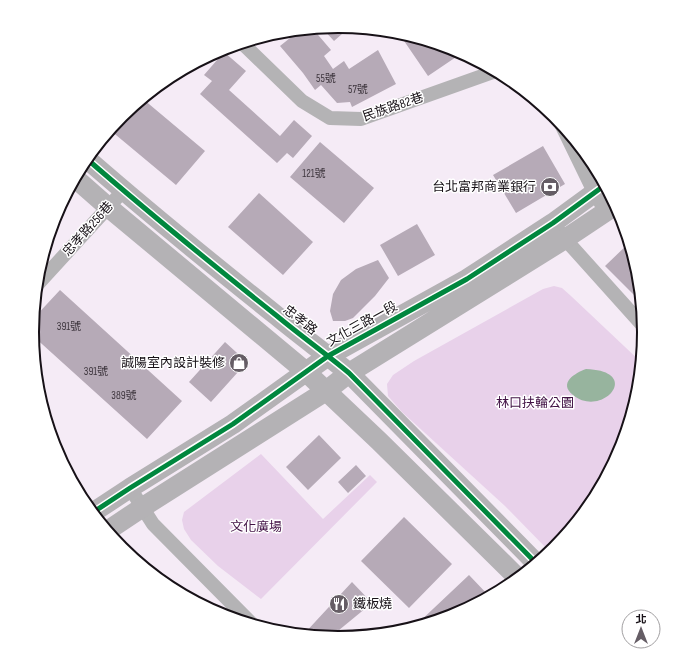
<svg xmlns="http://www.w3.org/2000/svg" width="677" height="665" font-family="'Sofia Sans Condensed','Noto Sans TC',sans-serif">
<rect width="100%" height="100%" fill="#f5ebf6"/>
<path fill="#e8d1ea" d="M554 286 562 288 571 296 642 363 639 393 622 450 593 503 555 549 551 553 505 506 402 412 388 396 387 384 393 375 414 361 543 289Z
M261 454 323 519 370 475 377 482 261 599 218 566 191 540 184 529 182 520 184 512Z"/>
<path fill="#97b49e" d="M586 369C644 371 602 419 573 395 558 383 575 373 586 369Z"/>
<path fill="#b6aab7" d="M339 26 350 27 334 41 322 28Z
M313 29 331 50 324 56 333 69 344 61 349 69 378 50 396 84 352 107 350 102 337 103 321 85 315 90 303 73 280 46 300 30Z
M403 33 456 49 462 53 428 76 400 35Z
M224 52 246 71 229 90 280 136 294 120 312 136 293 158 287 153 277 163 200 94 212 81 204 75Z
M143 99 205 151 176 185 110 130 122 116Z
M320 142 374 188 344 223 290 177Z
M543 146 565 184 516 213 493 175Z
M259 193 313 242 283 275 228 227Z
M417 224 435 255 398 276 380 245Z
M630 242 639 273 642 303 605 266Z
M378 260 389 278 375 296 353 318 345 321H333L330 311 333 294 341 280 356 269Z
M60 290 182 401 147 439 32 335 33 319Z
M225 342 247 362 211 402 189 382Z
M319 435 341 458 308 490 286 467Z
M356 465 366 476 348 493 338 482Z
M404 517 452 564 409 608 361 561Z
M469 575 490 597 456 616 418 627 416 625Z
M352 582 372 603 333 635 336 639 303 635Z"/>
<g fill="none" stroke-linecap="round" stroke-linejoin="round">
<path stroke="#b4b3b5" stroke-width="14" d="M242 43 302 101 330 118 361 119 496 71
M560 122 594 192 606 212
M560 232 565 239 645 328
M37 285 123 191
M130 488 153 524 253 625"/>
<path stroke="#b4b2b5" stroke-width="20" d="M87 159C149 213 213 265 277 316 301 336 325 353 349 373L537 564
M75 178 108 207 305 371 379 441 519 579
M92 513 130 488 233 424 328 356 467 279 553 223 605 185
M107 531 143 507 326 391 349 373 565 239 616 205"/>
<g stroke="#fff" stroke-width="8">
<path id="cycleway" d="M87 159C149 213 213 265 277 316 301 336 325 353 349 373L537 564
M92 513 130 488 233 424 328 356 467 279 553 223 605 185"/>
</g>
<use href="#cycleway" stroke="#00873e" stroke-width="5"/>
</g>
<defs>
<g id="bank-disc" transform="scale(1)"><circle r="9.5" fill="#655d65" stroke="#fff"/><path d="M-6-4H6V4H-6ZM0-2.3a2.3 2.3 0 1 0 0 4.6a2.3 2.3 0 1 0 0-4.6Z" fill="#fff"/></g>
<g id="shop-disc" transform="scale(1)"><circle r="9.5" fill="#655d65" stroke="#fff"/><path d="M-5-2.5h2.3a2.7 3.5 0 0 1 5.4 0H5L5.5 6h-11ZM-1.5-2.5h3a1.5 2.3 0 0 0-3 0Z" fill="#fff"/></g>
<g id="restaurant-disc" transform="scale(1)"><circle r="9.5" fill="#655d65" stroke="#fff"/><path d="M-5-6h1v4h1v-4h1v4h1v-4h1v5L-1.5 .5V6h-2V.5L-5-1ZM5-6V6H3V1.5H1.5Q1.5-4 5-6Z" fill="#fff"/></g>
</defs>
<g fill-rule="evenodd">
<use href="#bank-disc" x="550" y="187"/>
<use href="#shop-disc" x="239" y="363"/>
<use href="#restaurant-disc" x="339" y="604"/>
</g>
<g text-anchor="middle" dominant-baseline="central" stroke-width="3" stroke-linejoin="round" paint-order="stroke">
<g font-size="11" fill="#3f373f">
<text x="326" y="78">55號</text>
<text x="358" y="89">57號</text>
<text x="314" y="173">121號</text>
<text x="69" y="326">391號</text>
<text x="96" y="371">391號</text>
<text x="124" y="395">389號</text>
</g>
<g font-size="13" fill="#171117" stroke="#fff">
<text transform="translate(393 107) rotate(-19)">民族路82巷</text>
<text transform="translate(88 229) rotate(-48)">忠孝路256巷</text>
<text transform="translate(300 320) rotate(38)">忠孝路</text>
<text transform="translate(362 324) rotate(-29)">文化三路一段</text>
</g>
<g font-size="13" fill="#171117" stroke="#fff" text-anchor="end">
<text x="536" y="187">台北富邦商業銀行</text>
<text x="225" y="363">誠陽室內設計裝修</text>
<text x="353" y="604" text-anchor="start">鐵板燒</text>
</g>
<g font-size="13" fill="#411144" stroke="#fff">
<text x="535" y="403">林口扶輪公園</text>
<text x="256" y="527">文化廣場</text>
</g>
</g>
<path d="M0 0H677V665H0ZM39 332a299 299 0 1 1 598 0a299 299 0 1 1-598 0Z" fill="#fff" fill-rule="evenodd"/>
<path fill="none" stroke="#171117" stroke-width="2" d="M39 332a299 299 0 1 1 598 0a299 299 0 1 1-598 0Z"/>
<g transform="translate(641 629)"><circle r="19" fill="#ffffff" stroke="#a2a0a2"/>
<path d="M0-3L7 15L0 10L-7 15Z" fill="#655d65"/>
<text y="-6" font-size="11" font-weight="bold" text-anchor="middle" fill="#171117">北</text>
</g>
</svg>
